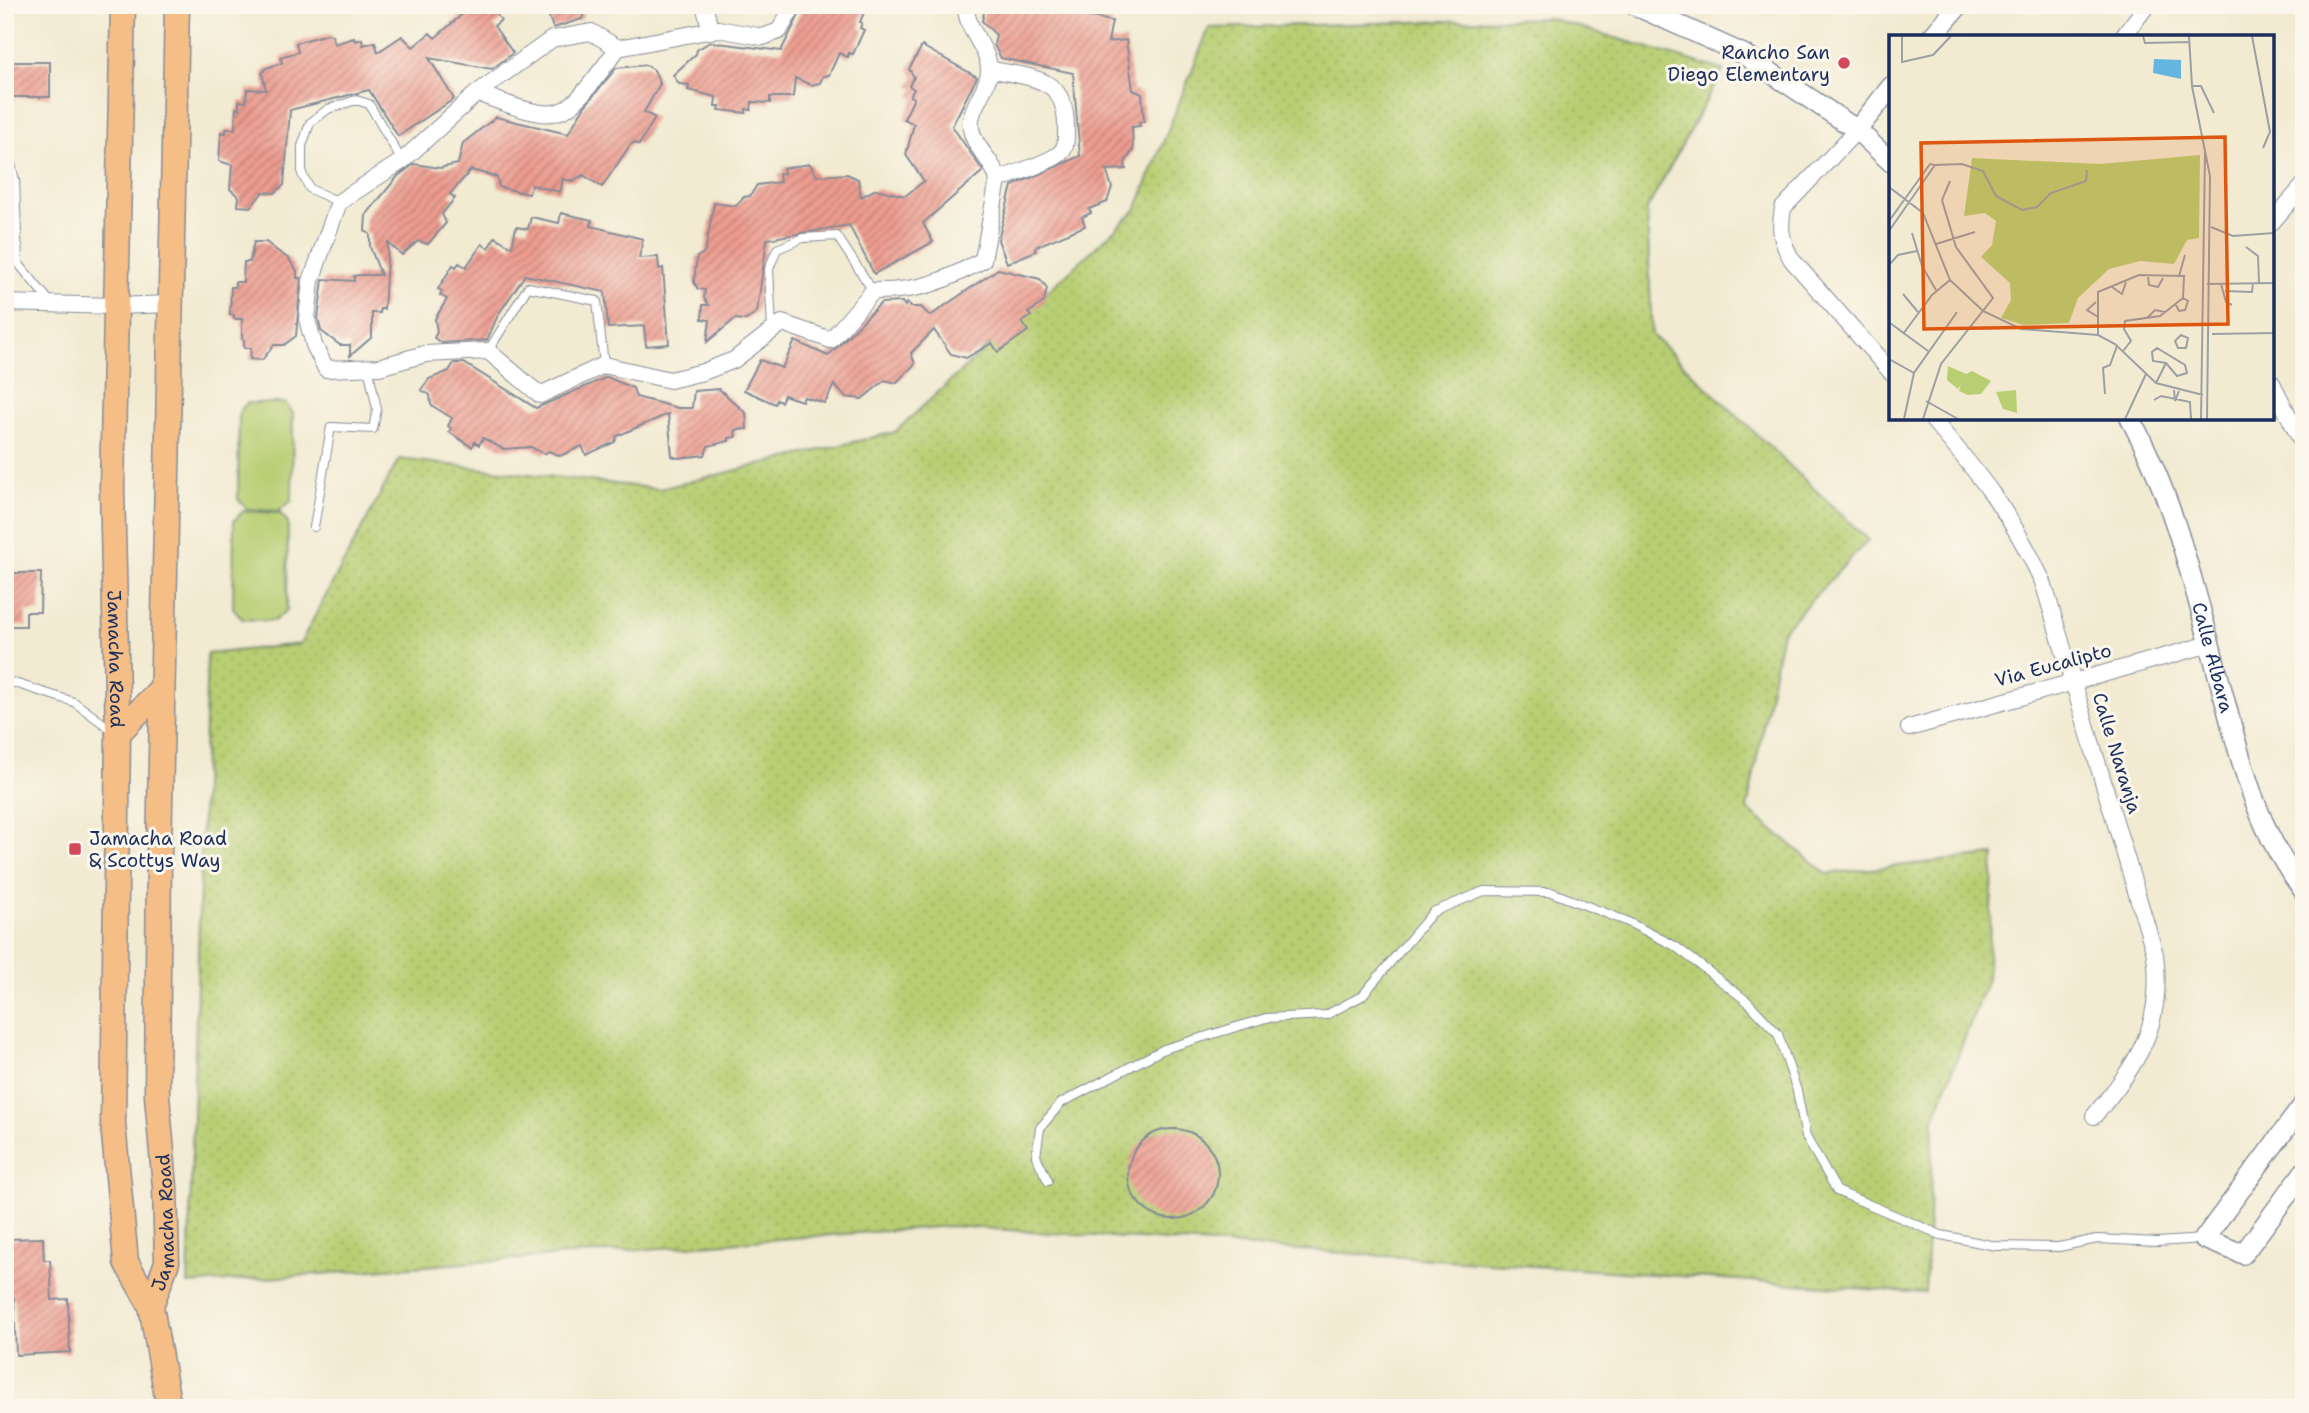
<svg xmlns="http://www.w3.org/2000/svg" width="2309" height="1413" font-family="'Shantell Sans',sans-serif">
<defs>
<pattern id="grass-dots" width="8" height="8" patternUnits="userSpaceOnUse" patternTransform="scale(1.75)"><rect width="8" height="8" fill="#b8ce72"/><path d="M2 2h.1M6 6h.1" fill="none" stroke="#9eb165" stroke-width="1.8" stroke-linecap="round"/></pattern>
<pattern id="building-hatch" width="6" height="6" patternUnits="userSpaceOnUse" patternTransform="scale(1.75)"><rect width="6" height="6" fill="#ed9c8f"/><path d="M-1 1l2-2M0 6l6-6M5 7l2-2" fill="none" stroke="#bf8078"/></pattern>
</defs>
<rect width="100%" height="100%" fill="#fbf7ec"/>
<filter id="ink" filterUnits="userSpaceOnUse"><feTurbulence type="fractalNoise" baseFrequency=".0143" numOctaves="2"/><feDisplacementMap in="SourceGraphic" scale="14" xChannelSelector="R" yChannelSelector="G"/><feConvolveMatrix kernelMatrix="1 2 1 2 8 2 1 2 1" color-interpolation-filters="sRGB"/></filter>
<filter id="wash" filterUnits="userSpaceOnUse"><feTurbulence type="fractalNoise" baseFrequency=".00686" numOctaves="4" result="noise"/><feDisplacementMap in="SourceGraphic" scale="28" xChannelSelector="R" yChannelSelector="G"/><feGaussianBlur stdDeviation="1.57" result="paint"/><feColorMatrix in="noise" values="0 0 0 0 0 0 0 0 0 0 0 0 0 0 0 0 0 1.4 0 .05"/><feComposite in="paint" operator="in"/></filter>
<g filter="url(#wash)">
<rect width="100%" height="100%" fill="#f2ead1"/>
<path fill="url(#grass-dots)" stroke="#6a7e68" stroke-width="2" d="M1549 18 1723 70 1647 209 1652 335 1868 540 1782 631 1747 809 1827 874 1994 855 1987 979 1934 1119 1925 1293 951 1226 188 1284 207 654 300 644 399 459 659 489 895 432 1136 210 1209 28Z"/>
<path fill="#b8ce72" stroke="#6a7e68" stroke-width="2" d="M247 403H285L293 413 292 500 279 511 247 509 238 499 239 412Z
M243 511 280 513 288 522 287 610 274 621 242 619 233 608 234 521Z"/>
<g id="blocks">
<path fill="url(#building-hatch)" d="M473 5H489L501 20 494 26 513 53 492 69 429 58 454 99 398 136 369 90 290 110 284 185 274 193 263 192 251 207 238 206 239 197 230 189 232 165 219 161 221 132 226 133V129H235L236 108 239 109V101L246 102 247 89 266 90 262 73 266 68 282 63 281 57 298 52 296 43 327 34 332 35 334 44 354 38 355 41 362 39 363 45 375 42 378 52 402 36 413 47 430 33 435 38Z
M545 5H586L582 19 553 28Z
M804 5H867L860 22 862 23 860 28 864 30 853 54 849 53 848 57 839 53 829 75 823 76 820 83 811 85 795 78 793 97H770V103L752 102 751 110 746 109V113L719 110 720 106H715L716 97 688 90 689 85 679 84 673 75 696 54 697 50 710 42 781 51Z
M1002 5H1063L1062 11 1112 21 1108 42 1126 40 1133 90 1142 94 1144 122H1139L1140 126 1132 127 1133 150 1125 163 1126 169 1106 170 1112 187 1107 202 1089 209 1091 213 1082 217 1085 226 1035 247 1036 251 1007 263 998 240 1012 186 1080 156 1073 73 1001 58 994 45 996 35 982 21 985 8Z
M922 46 977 77 952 126 983 171 923 223 933 242 874 274 849 225 767 239 757 312 746 320 735 319 707 342 710 320 702 319 703 305H709L704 298 705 290 698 289 694 282 697 257 705 252 714 203 736 206 744 197 750 196 757 185 780 182 779 174 784 173 783 168 810 164 817 176 847 174 858 179 861 197 876 189 905 196 924 181 906 155 914 124 904 119 914 98 910 96 914 89 909 86 914 77 909 69Z
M12 62H50V97H11Z
M646 65 654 70 660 84 644 112 655 118 639 145 635 142 630 145 602 187 583 175 573 181 563 179 560 192 532 185 529 194 499 187 497 177 471 170 450 194 455 198 442 214 446 223 428 244 418 241 402 255 388 243 384 309H380V313H372V337L350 356V345H340L321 331 318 318 323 279 354 281V276L359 275H381L370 247V234L365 231 366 215 398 176 414 164 440 168 458 164 463 143 496 117 568 134 584 107 616 68Z
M561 213 592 220 591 226 643 239 639 258 658 257 659 269 663 268 669 344 646 346 644 326 608 328 605 292 525 275 498 315 487 340 442 343 434 338 437 332 435 319 447 299 440 295 442 291 438 289 453 265 456 267 459 263 466 267 482 244 488 248 495 237 512 247 516 227 528 229 531 217 559 223Z
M254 242H266L276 250 289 259 297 271V278H301L296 336 284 345H274L262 360 250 359 251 348H244V340L242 339V319H234V315H230L231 287H235V282H243L244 262H250Z
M998 269 1040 279 1047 288 1044 302 1028 313 1031 316 1022 322 1028 331 998 352 992 343 966 358 951 354 934 330 911 353 915 364 896 383 885 380 862 399 846 397 834 385 825 403 804 397 802 401 784 395 781 402 777 400 775 404 744 390 760 360 782 368 795 341 828 356 881 303 902 302 905 306 907 303 911 307H921L930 316Z
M454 363H464L536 408 607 377 633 388 636 397 678 408H692L694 391 719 389 746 413 747 429 735 430 736 437 729 438V441L708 446 705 455 677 458 672 456 668 414 617 436 615 442 586 455 582 446 560 456 549 451 544 454 531 447 503 449 483 438 479 445 475 442 472 447 449 432 451 428 448 426 452 418 431 405 430 395 421 390 429 379 449 371Z
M5 573H41L40 612H26V626H5Z
M1128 1174a45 45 0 1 1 90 0a45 45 0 1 1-90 0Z
M43 1238 44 1260H50L52 1300 68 1299 70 1352 16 1355 14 1298 5 1295V1239Z"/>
</g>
</g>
<g filter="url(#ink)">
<use href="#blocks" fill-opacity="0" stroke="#868c98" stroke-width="2"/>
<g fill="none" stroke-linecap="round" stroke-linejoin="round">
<g stroke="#868c98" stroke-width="10">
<path id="service" d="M5 158 10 161 15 180 18 263 51 303
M339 202 310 189 302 174V146L310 123 328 109 356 100 369 104 402 161
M5 240H13L18 245
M772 330 769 269 777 249 803 238 837 236 873 291
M488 351 528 287 597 301 604 365
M314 527 331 427 373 429 377 409 368 367
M5 680 74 702 112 730
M1048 1181 1036 1156 1040 1128 1061 1103 1164 1049 1266 1018 1326 1015 1362 996 1433 912 1484 891 1551 892 1626 921 1675 946 1748 1002 1778 1034 1797 1091 1806 1137 1837 1191 1941 1235 1996 1246 2059 1247 2097 1239 2157 1242 2204 1239"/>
</g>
<g stroke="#868c98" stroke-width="18">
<path id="minor" d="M704 5 711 31
M794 5 779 31 763 37 718 29 618 48 591 32 552 39 477 93 402 161 339 202 311 281 307 319 314 345 326 369 379 367 425 354 488 351 540 395 604 365 670 380 703 372 734 360 782 323 831 340 873 291C919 292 943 282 983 260L998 180C994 161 973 147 971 128 968 108 988 91 989 71 990 48 965 31 966 5
M2123 37 2147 5
M989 69C1033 79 1067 75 1066 130 1066 139 1067 149 1058 155 1041 166 1017 172 998 180
M477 93C568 127 561 123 618 48
M1857 130 1783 208C1779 230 1781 241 1792 260L1891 372
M2272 222 2304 185
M5 303 116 306 170 304
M2272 383 2304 446
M1931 418C1980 475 2011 513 2043 582L2155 954C2164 1026 2138 1063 2094 1116
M1909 728 2210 644"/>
</g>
<g stroke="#868c98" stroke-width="22">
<g id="tertiary">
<path d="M1634 5 1743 54 1857 130 1891 162"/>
<path d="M1932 37 1959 5"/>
<path d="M1857 130 1891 87"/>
<path id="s1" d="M2130 418C2176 502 2197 598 2222 690 2241 762 2257 831 2304 891"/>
<path d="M2304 1104 2204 1239 2243 1254 2304 1172"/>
</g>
</g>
<g stroke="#868c98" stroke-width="27">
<g id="primary">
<path id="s2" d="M123 5 112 488 118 733 113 1124 126 1262 151 1306 169 1408"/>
<path d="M118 733 162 688"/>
<path id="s3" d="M151 1306 167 1262 165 1187 157 1096 159 852 177 5"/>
</g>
</g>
<use href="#service" stroke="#fff" stroke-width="8"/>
<use href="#minor" stroke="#fff" stroke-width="16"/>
<use href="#tertiary" stroke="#fff" stroke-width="19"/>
<use href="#primary" stroke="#f5be86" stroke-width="24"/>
</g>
</g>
<g fill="#d1495b" stroke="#fbf7ec" stroke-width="2.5">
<circle cx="1844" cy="63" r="7"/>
<rect x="68" y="842" width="14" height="14" rx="3.5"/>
</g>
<g text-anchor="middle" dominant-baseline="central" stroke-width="6" stroke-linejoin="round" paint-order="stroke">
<g font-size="19" fill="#1b2f5e" stroke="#fbf7ec" text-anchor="end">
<text x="1830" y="52">Rancho San<tspan x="1830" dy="22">Diego Elementary</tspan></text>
<text x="89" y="838" text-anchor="start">Jamacha Road<tspan x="89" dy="22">&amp; Scottys Way</tspan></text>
</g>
<g font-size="19" fill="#1b2f5e" stroke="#fbf7ec">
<text stroke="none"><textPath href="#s1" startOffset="254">Calle Albara</textPath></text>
<text stroke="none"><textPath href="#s2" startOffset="654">Jamacha Road</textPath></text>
<text transform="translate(2053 665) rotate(-15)">Via Eucalipto</text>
<text transform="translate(2117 753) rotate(73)">Calle Naranja</text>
<text stroke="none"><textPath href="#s3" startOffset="86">Jamacha Road</textPath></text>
</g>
</g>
<g transform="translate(1889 35)">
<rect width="385" height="385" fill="#f2ead1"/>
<path d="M311 120 310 203 298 205 285 229 251 226 220 234 189 263 180 288 135 290 112 283 122 265 121 248 92 222 103 210 107 186 96 178 75 181 83 123 211 129Z" fill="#b8ce72"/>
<path d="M59 331 77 339 83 336 102 346 92 359 79 360 70 356 72 349 69 354 58 345ZM127 355 128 378 114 374 107 357Z" fill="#b8ce72"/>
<path d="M265 24 292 25V44L264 38Z" fill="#64b6e0"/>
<path fill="none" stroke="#9c9fa3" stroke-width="2" d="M13 1V27L44 20 62 1M254 1 256 8 300 7M300 1 303 51 321 141 318 384M363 1 381 97 374 113M303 51H312L325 78M46 130 73 129 94 136 107 161 133 175 148 172 162 158 197 146 198 135M0 152 34 178 61 245 94 276 132 294 209 300 226 309 267 348 314 360M0 186 41 129 46 130 0 196M322 192 344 201 385 198M23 198 33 231 47 255M47 209 86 197M357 212 369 221 370 248M0 230 9 220 28 216M290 241 296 220M259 242 260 250 269 252 274 243M318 249 385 248M332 249 337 267 343 270M223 252 233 259 237 247M336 256 363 257 364 248M14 259 29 277M207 267 198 275 209 282M286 268 290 276 296 275 299 266 294 263M258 283 266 275 276 277M1 288 39 316M14 299 43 260 61 245M323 299 385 298M209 300V257L250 240 295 241 294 263 271 281 236 286 235 294 242 306 234 316M292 300 299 303 297 313H289L286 306ZM268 313 296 330 298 338 288 341 277 328 264 326 263 317ZM0 324 25 338M267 348 277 328M285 355 286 366 290 356M216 359 214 333 221 330 228 311M265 365 272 361 301 367 302 384M37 366 69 384M15 384 25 338 68 277M34 384 52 329 104 263 67 212 53 165 61 146M236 384 257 339M312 384 316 117"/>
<path fill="#de5710" fill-opacity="0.15" stroke="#de5710" stroke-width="3.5" d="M336 102 339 289 35 294 32 108Z"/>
<rect width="385" height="385" fill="none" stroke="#1b2f5e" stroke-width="3.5"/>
</g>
<rect width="2309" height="1413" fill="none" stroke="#fbf7ec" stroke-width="28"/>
</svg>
